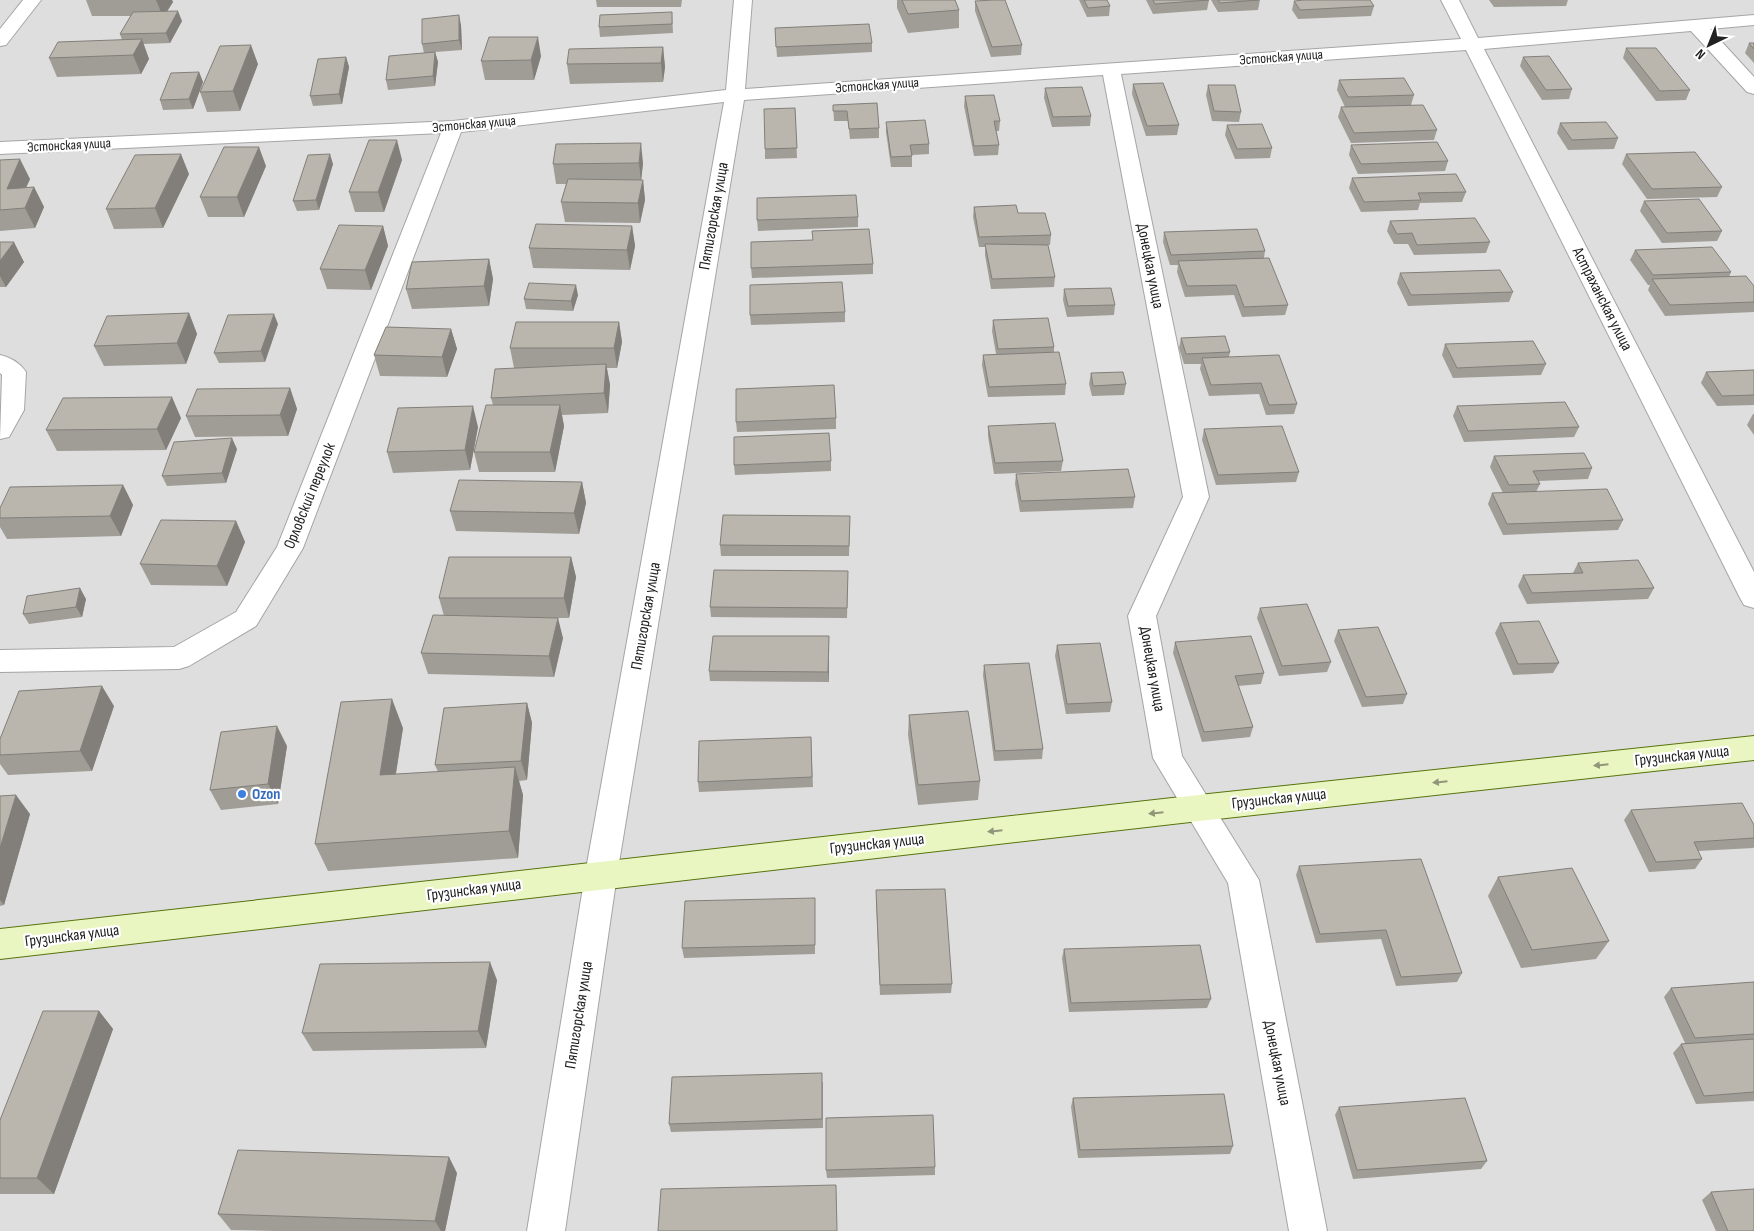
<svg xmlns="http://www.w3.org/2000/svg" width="1754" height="1231" font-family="'Sofia Sans Condensed',sans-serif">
<rect width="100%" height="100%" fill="#f1f0e9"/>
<path fill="#dfdede" d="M0 0H1754V1231H0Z"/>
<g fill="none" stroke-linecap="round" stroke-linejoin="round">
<g stroke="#a5a5a5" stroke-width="2">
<path id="minor" d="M23 0H41L6 45 0 46V29Z
M734 0H752L745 89 1461 39 1441 0H1459L1478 38 1754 15V25L1710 29 1754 77V94L1747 92 1691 31 1484 49 1754 572V608L1744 605 1740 598 1466 50 1121 74 1209 497 1156 616 1182 756 1259 880 1327 1231H1289L1228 883 1153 758 1128 616 1183 497 1103 75 744 100 617 875 565 1231H527L585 875 724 102 461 132 303 548 256 626 189 666 179 669 0 672V650L174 647 236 612 277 547 441 133 0 154V142L453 121 726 90Z
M0 355C10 357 20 363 26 372L24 410 9 437 0 439 2 375 0 373Z"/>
</g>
<g stroke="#56740d" stroke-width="2">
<path id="secondary" d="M1754 736V760L1199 821 0 959V929L1199 795Z"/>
</g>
<use href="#minor" fill="#fff" fill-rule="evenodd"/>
<use href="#secondary" fill="#eaf6c1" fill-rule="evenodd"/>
</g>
<path fill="#a09d96" d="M86 0H172L173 2 167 12 182 21 170 43 143 44 149 59 141 74 57 77 49 58 122 40 120 34 131 16H92Z
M596 0H682L681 7H597Z
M897 0H955L959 10V28L908 33 897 8Z
M1079 0H1107L1110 6 1109 16 1087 17Z
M1146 0H1209L1207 10 1153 14Z
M1211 0H1260L1258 10 1218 12Z
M1489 0H1568L1566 6 1494 7Z
M975 1 1022 45 1021 55 991 57 975 11Z
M1294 1 1374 6 1371 16 1298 19 1292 10Z
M672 12 673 33 600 37 599 27Z
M461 25 462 50 435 52 438 62 435 86 388 90 386 80 424 53 422 44Z
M775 28 872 43V52L777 57Z
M1749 43H1754V63L1745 53Z
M663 47 665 67 663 82 570 84 567 64Z
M1626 48 1690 90 1686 100 1656 101 1623 58Z
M541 56 534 80H485L481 61Z
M346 57 349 67 342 104 313 106 310 96Z
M1523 57 1572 89 1569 99 1542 100 1520 66Z
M258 64 240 111 207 112 200 92Z
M199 72 203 82 193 109 163 110 160 100Z
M1339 80 1414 95 1411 105 1437 130 1434 140 1351 143 1338 117 1341 107H1345L1337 90Z
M1133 84 1179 125 1177 135 1146 136 1132 94Z
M1208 85 1241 112 1239 122 1212 121 1206 95Z
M1045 88 1091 116 1090 126 1052 127 1044 98Z
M965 96 1000 121 999 131H996L999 145 998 155 974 156 964 106Z
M877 103 879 128V138L850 139 848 121H834L833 105Z
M795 108 797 158 765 159V149Z
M886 122 929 144V154L912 155V167H891L886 132Z
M1560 123 1618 138 1614 149 1568 150 1557 133Z
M1227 125 1272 148 1270 158 1235 159 1225 135Z
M1351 145 1448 161 1445 171 1358 174 1349 155Z
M1626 154 1722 187 1717 197 1647 199 1622 164Z
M0 160 30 179 26 188 34 187 44 207 35 228 0 231Z
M402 160 384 212H355L349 192Z
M643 163 641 180H643L645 200 640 223 565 222 561 202 566 184H556L553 164Z
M333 164 319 210 297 211 293 201Z
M266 166 244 217H208L200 197Z
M189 174 163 228 114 229 106 209Z
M1352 178 1466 192 1462 202 1420 203 1418 210 1361 212 1349 188Z
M1644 201 1722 231 1717 241 1662 243 1640 211Z
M974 207 1018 213 1051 235 1050 245H1046L1055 277 1054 287 991 289 985 255V247H979L973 217Z
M858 217V227L758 231 757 220Z
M1390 221 1490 242 1486 253 1414 255 1408 244H1394L1387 231Z
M383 226 388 246 371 290 327 289 320 269Z
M632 226 635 246 630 270 533 268 529 248Z
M1164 232 1265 251 1264 258 1288 305 1285 315 1242 317 1234 295 1185 297 1177 272 1178 265H1170L1163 242Z
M813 240 873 264V274L752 278 751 268Z
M0 242 24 262 6 287H0Z
M1635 250 1731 272 1729 277 1754 286V312L1665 316 1648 290 1650 285H1648L1630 260Z
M489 259 493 279 489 306 412 309 406 289Z
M1400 273 1513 292 1509 302 1408 306 1397 283Z
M1064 289 1115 305 1114 315 1067 317 1063 300Z
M578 295 573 311 526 309 524 299Z
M845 312V322L751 325 750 315Z
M189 313 197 334 186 364 104 366 94 346Z
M993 320 1054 347V352L1066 384 1065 395 988 397 982 365 983 355 996 354 992 331Z
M619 322 622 342 617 368H607L610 385 608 413 562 415 564 426 555 472H479L474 452 493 405 491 398 514 368 510 348Z
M278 324 265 362 219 363 214 353Z
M451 329 457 349 447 377 380 376 374 355Z
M1181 338 1230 352 1229 357 1297 404 1294 414 1266 415 1259 394 1209 396 1200 369 1201 364H1184L1179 348Z
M1445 344 1546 364 1541 375 1453 378 1442 355Z
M1754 370V405L1717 406 1701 383 1706 372Z
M1091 373 1126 384 1124 395 1092 396 1089 384Z
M290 388 297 409 288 436 195 437 186 416Z
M1457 406 1579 427 1574 437 1464 442 1453 416Z
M1753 414H1754V435L1747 425Z
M181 418 166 450 57 451 46 430Z
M836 418V429L737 432 736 422Z
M988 426 1063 461 1061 471 994 474 988 436Z
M478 427 470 470 393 473 387 452Z
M1204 429 1299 472 1296 482 1216 485 1202 440Z
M237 449 226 483 167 486 162 476Z
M1494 456 1592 468 1588 479 1538 481 1540 484 1536 492 1623 520 1618 530 1503 535 1488 504 1492 493H1503L1490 467Z
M831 461V471L735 475 734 465Z
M1016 474 1135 497 1133 508 1020 512 1015 484Z
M582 482 586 503 579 534 456 531 450 511Z
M123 485 133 505 121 536 7 539 0 527V508Z
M850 516 849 556H721L720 545Z
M236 521 245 542 227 586 151 585 140 564Z
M571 557 576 577 569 618H552L563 638 554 677 428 674 421 653 444 616 439 598Z
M1578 563 1654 588 1648 599 1527 604 1518 586 1523 575 1573 573Z
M848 581 847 618 711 617 710 607Z
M86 599 82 617 29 624 23 614Z
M1260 608 1331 662 1327 672 1279 676 1257 618Z
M1500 623 1559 663 1553 673 1513 675 1495 633Z
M1338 630 1407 694 1403 704 1362 707 1334 641Z
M829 636V682L710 681 709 671Z
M1175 642 1264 673 1261 684 1238 686 1253 727 1250 737 1202 742 1173 653Z
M1057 645 1112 702 1110 712 1066 714 1055 656Z
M984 665 1043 749 1042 759 994 761 983 675Z
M527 703 532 723 527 780 519 781 523 795 518 858 328 871 315 844 403 728 396 774 438 772 435 765Z
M114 706 92 771 8 775 0 764V739Z
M909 715 980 781 978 800 918 805 908 735Z
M811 737 813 787 699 792 698 782Z
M287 746 278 804 221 810 210 790Z
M0 796 30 814 4 905 0 906Z
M1631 810 1754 825V847L1753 848 1698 851 1702 859 1695 869 1649 872 1624 820Z
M1299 866 1462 973 1457 982 1396 986 1381 939 1316 943 1296 875Z
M1498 877 1609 941 1596 959 1521 968 1488 896Z
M876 900 952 984 951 993 880 995Z
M815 908V954L684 958 682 948Z
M1064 949 1211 999 1207 1008 1069 1012 1062 958Z
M497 980 486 1048 313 1051 302 1033Z
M1754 982V1101L1696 1104 1673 1053 1681 1044 1685 1043 1664 997 1671 988Z
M99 1011 113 1029 54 1194H0V1120Z
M823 1082V1128L671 1132 669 1124Z
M1073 1098 1233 1146 1230 1154 1078 1158 1071 1107Z
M1339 1107 1487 1161 1481 1169 1353 1179 1335 1115Z
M935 1167V1175L827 1178 826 1170Z
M457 1173 445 1231H275L231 1230 218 1214Z
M1711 1192 1754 1231H1716L1702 1200Z"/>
<path fill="#827f7a" d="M156 0H172L173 2 163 17Z
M178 11 182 21 170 43 166 33Z
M459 15 461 25 462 50 459 40Z
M538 37 541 56 534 80 531 60Z
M142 39 149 59 141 74 133 55Z
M251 45 258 64 240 111 233 91Z
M663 47 665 67 663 82 661 63Z
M435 52 438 62 435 86 433 76Z
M346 57 349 67 342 104 339 94Z
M199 72 203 82 193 109 189 99Z
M397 140 402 160 384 212 378 192Z
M641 143 643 163 641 182 639 163Z
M259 147 266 166 244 217 237 197Z
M181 154 189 174 163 228 155 208Z
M330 154 333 164 319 210 316 200Z
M20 159 30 179 16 209 7 189Z
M643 180 645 200 640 223 638 203Z
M34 187 44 207 35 228 25 208Z
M383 226 388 246 371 290 365 270Z
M632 226 635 246 630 270 627 250Z
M14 242 24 262 6 287 0 276V261Z
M489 259 493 279 489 306 484 286Z
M576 285 578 295 573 311 571 301Z
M189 313 197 334 186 364 177 343Z
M274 314 278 324 265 362 261 351Z
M619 322 622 342 617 368 614 348Z
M451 329 457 349 447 377 442 357Z
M606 364 610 385 608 413 604 393Z
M290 388 297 409 288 436 280 415Z
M172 397 181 418 166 450 157 429Z
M560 405 564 426 555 472 550 452Z
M473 406 478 427 470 470 465 450Z
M232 438 237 449 226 483 222 473Z
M582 482 586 503 579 534 574 513Z
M123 485 133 505 121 536 110 516Z
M236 521 245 542 227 586 217 566Z
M571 557 576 577 569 618 564 598Z
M80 588 86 599 82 617 76 607Z
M558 618 563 638 554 677 549 656Z
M829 636V682L828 672Z
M102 686 114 706 92 771 80 751Z
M392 699 403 728 391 803 380 775Z
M527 703 532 723 527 780 521 761Z
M277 726 287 746 278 804 268 784Z
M515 767 523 795 518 858 509 831Z
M16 795 30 814 4 905 0 900V848Z
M490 962 497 980 486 1048 478 1031Z
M99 1011 113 1029 54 1194 37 1178Z
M449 1157 457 1173 445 1231H441L435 1221Z"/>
<path fill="#bab6ae" stroke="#827f7a" d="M902 0H955L959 10 908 14Z
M994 0H1005L1022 45 992 47 975 1Z
M1084 0H1107L1110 6 1088 8Z
M1153 0H1209L1155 4Z
M1218 0H1259L1220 3Z
M1304 0H1370L1374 6 1300 10 1294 1Z
M178 11 166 33 120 34 133 12Z
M672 12V24L599 27 600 15Z
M459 15V40L422 44V19Z
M869 24 872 43 776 47 775 28Z
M489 37H538L531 60 481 61Z
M142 39 133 55 49 58 58 42Z
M1749 43H1754V49Z
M251 45 233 91 200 92 220 46Z
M663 47 661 63 567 64 569 49Z
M1626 48H1656L1690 90 1660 91Z
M435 52 433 76 386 80 389 56Z
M1549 56 1572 89 1546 90 1523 57Z
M346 57 339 94 310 96 318 59Z
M199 72 189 99 160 100 171 73Z
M1404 78 1414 95 1348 97 1339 80Z
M1163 83 1179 125 1147 126 1133 84Z
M1208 85H1235L1241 112 1214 111Z
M1082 87 1091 116 1053 117 1045 88Z
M994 95 1000 121H994L999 145 974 146 965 96Z
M877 103 879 128 849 129 847 111H833V105Z
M1423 105 1437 130 1354 133 1341 107Z
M795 108 797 148 765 149 764 109Z
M925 120 929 144 910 145 912 156 891 157 886 122Z
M1606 122 1618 138 1572 140 1560 123Z
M1262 124 1272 148 1237 149 1227 125Z
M369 140H397L378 192H349Z
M1437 142 1448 161 1361 164 1351 145Z
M641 143 639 163 553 164 556 144Z
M224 147H259L237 197H200Z
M1695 152 1722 187 1652 189 1626 154Z
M181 154 155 208 106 209 135 155Z
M330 154 316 200 293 201 308 155Z
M20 159 7 189 34 187 25 208 0 210V160Z
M1456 174 1466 192 1418 193 1421 200 1364 202 1352 178Z
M568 179 643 180 638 203 561 202Z
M856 195 858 217 757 220V198Z
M1699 199 1722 231 1667 233 1644 201Z
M1016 205 1018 213H1045L1051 235 979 237 974 207Z
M1475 218 1490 242 1417 245 1412 233 1397 234 1390 221Z
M536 224 632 226 627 250 529 248Z
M339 225 383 226 365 270 320 269Z
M869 229 873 264 751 268V242L813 240 812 231Z
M1257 229 1265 251 1171 255 1164 232Z
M0 242H14L0 261Z
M985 244 1048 245 1055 277 992 279Z
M1712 247 1731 272 1653 275 1635 250Z
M1269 258 1288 305 1244 307 1236 285 1187 286 1178 261Z
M489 259 484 286 406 289 412 262Z
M1500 270 1513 292 1411 295 1400 273Z
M1746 276 1754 286V302L1670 305 1652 279Z
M842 282 845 312 750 315V285Z
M529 283 576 285 571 301 524 299Z
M1111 288 1115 305 1068 306 1064 289Z
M189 313 177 343 94 346 107 316Z
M274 314 261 351 214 353 228 315Z
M1048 318 1054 347 998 349 993 320Z
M516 322H619L614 348H510Z
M386 327 451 329 442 357 374 355Z
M1225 336 1230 352 1186 354 1181 338Z
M1533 341 1546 364 1457 368 1445 344Z
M1059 352 1066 384 989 387 983 355Z
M1279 355 1297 404 1269 405 1261 383 1211 385 1202 358Z
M606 364 604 393 491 398 495 369Z
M1754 370V395L1722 396 1706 372Z
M1123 372 1126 384 1093 386 1091 373Z
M834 385 836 418 736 422V389Z
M290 388 280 415 186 416 197 389Z
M172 397 157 429 46 430 63 398Z
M1565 402 1579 427 1468 431 1457 406Z
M486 405H560L550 452H474Z
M473 406 465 450 387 452 398 408Z
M1055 423 1063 461 995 463 988 426Z
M1282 426 1299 472 1218 475 1204 429Z
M829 433 831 461 734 465V437Z
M232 438 222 473 162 476 174 442Z
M1584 453 1592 468 1533 471 1540 484 1509 485 1494 456Z
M1128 469 1135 497 1021 501 1016 474Z
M459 480 582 482 574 513 450 511Z
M123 485 110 516 0 518V508L10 487Z
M1607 489 1623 520 1507 524 1492 493Z
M723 515 850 516 849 546 720 545Z
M161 520 236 521 217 566 140 564Z
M449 557H571L564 598H439Z
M1638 560 1654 588 1532 593 1523 575 1583 573 1578 563Z
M714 570 848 571 847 608 710 607Z
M80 588 76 607 23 614 27 596Z
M1307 604 1331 662 1282 666 1260 608Z
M433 615 558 618 549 656 421 653Z
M1539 621 1559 663 1518 664 1500 623Z
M1378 627 1407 694 1366 697 1338 630Z
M713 636H829L828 672 709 671Z
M1251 636 1264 673 1235 676 1253 727 1204 732 1175 642Z
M1100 643 1112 702 1067 704 1057 645Z
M1029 663 1043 749 995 751 984 665Z
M102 686 80 751 0 755V739L19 691Z
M392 699 380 775 515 767 509 831 315 844 341 702Z
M527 703 521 761 435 765 444 708Z
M968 711 980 781 918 785 909 715Z
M277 726 268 784 210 790 221 732Z
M811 737 812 777 698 782 699 741Z
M16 795 0 848V796Z
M1742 803 1754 825V838L1694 842 1702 859 1656 862 1631 810Z
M1421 859 1462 973 1401 977 1386 930 1320 934 1299 866Z
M1572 868 1609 941 1532 950 1498 877Z
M945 889 952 984 880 985 876 890Z
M815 898V945L682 948 685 901Z
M1200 945 1211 999 1071 1003 1064 949Z
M490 962 478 1031 302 1033 320 964Z
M1754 982V1034L1695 1038 1671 988Z
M43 1011H99L37 1178H0V1120Z
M1754 1039V1092L1704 1096 1681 1044Z
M822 1073V1119L669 1124 672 1077Z
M1224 1094 1233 1146 1080 1150 1073 1098Z
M1465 1098 1487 1161 1357 1170 1339 1107Z
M933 1115 935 1167 826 1170V1118Z
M238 1150 449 1157 435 1221 218 1214Z
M836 1185 837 1231H658L661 1189Z
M1754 1189V1231H1728L1711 1192Z"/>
<defs><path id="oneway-solid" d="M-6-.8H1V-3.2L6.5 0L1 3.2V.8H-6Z" transform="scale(1.25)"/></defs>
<g fill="#909679">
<use href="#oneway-solid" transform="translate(1601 765) rotate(174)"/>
<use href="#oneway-solid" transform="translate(1440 782) rotate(174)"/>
<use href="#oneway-solid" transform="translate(1156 813) rotate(174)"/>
<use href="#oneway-solid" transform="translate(995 831) rotate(174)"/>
</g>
<circle fill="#3f7fe0" stroke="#fff" stroke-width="2" cx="242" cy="794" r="5"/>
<g text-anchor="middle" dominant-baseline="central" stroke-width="4.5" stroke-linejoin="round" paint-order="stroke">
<g font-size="14" fill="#212121" stroke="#fff">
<text transform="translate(1281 57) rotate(-4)">Эстонская улица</text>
<text transform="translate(877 85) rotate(-4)">Эстонская улица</text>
<text transform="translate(474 124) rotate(-5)">Эстонская улица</text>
<text transform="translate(69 145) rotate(-3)">Эстонская улица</text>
</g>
<g font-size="16" fill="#212121" stroke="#fff">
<text transform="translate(714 216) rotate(-80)">Пятигорская улица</text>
<text transform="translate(1150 266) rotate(79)">Донецкая улица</text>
<text transform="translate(1602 299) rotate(63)">Астраханская улица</text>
<text transform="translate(310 496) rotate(-68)">Орловский переулок</text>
<text transform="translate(646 616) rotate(-80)">Пятигорская улица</text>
<text transform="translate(1152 669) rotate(80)">Донецкая улица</text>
<text transform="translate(1682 756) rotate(-6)">Грузинская улица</text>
<text transform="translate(1279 799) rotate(-6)">Грузинская улица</text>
<text transform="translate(877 844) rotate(-6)">Грузинская улица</text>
<text transform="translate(474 890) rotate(-7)">Грузинская улица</text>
<text transform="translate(72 936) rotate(-7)">Грузинская улица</text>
<text transform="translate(579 1015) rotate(-81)">Пятигорская улица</text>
<text transform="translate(1277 1063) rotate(79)">Донецкая улица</text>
</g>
<g font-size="16" font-weight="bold" fill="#366cbe" stroke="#fff" text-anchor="start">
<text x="252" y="794">Ozon</text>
</g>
</g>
<g transform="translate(1709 45) rotate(223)" stroke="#ffffff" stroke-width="4" paint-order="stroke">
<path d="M0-4L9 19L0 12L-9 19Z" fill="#212121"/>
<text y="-8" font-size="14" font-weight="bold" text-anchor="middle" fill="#212121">N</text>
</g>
</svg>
